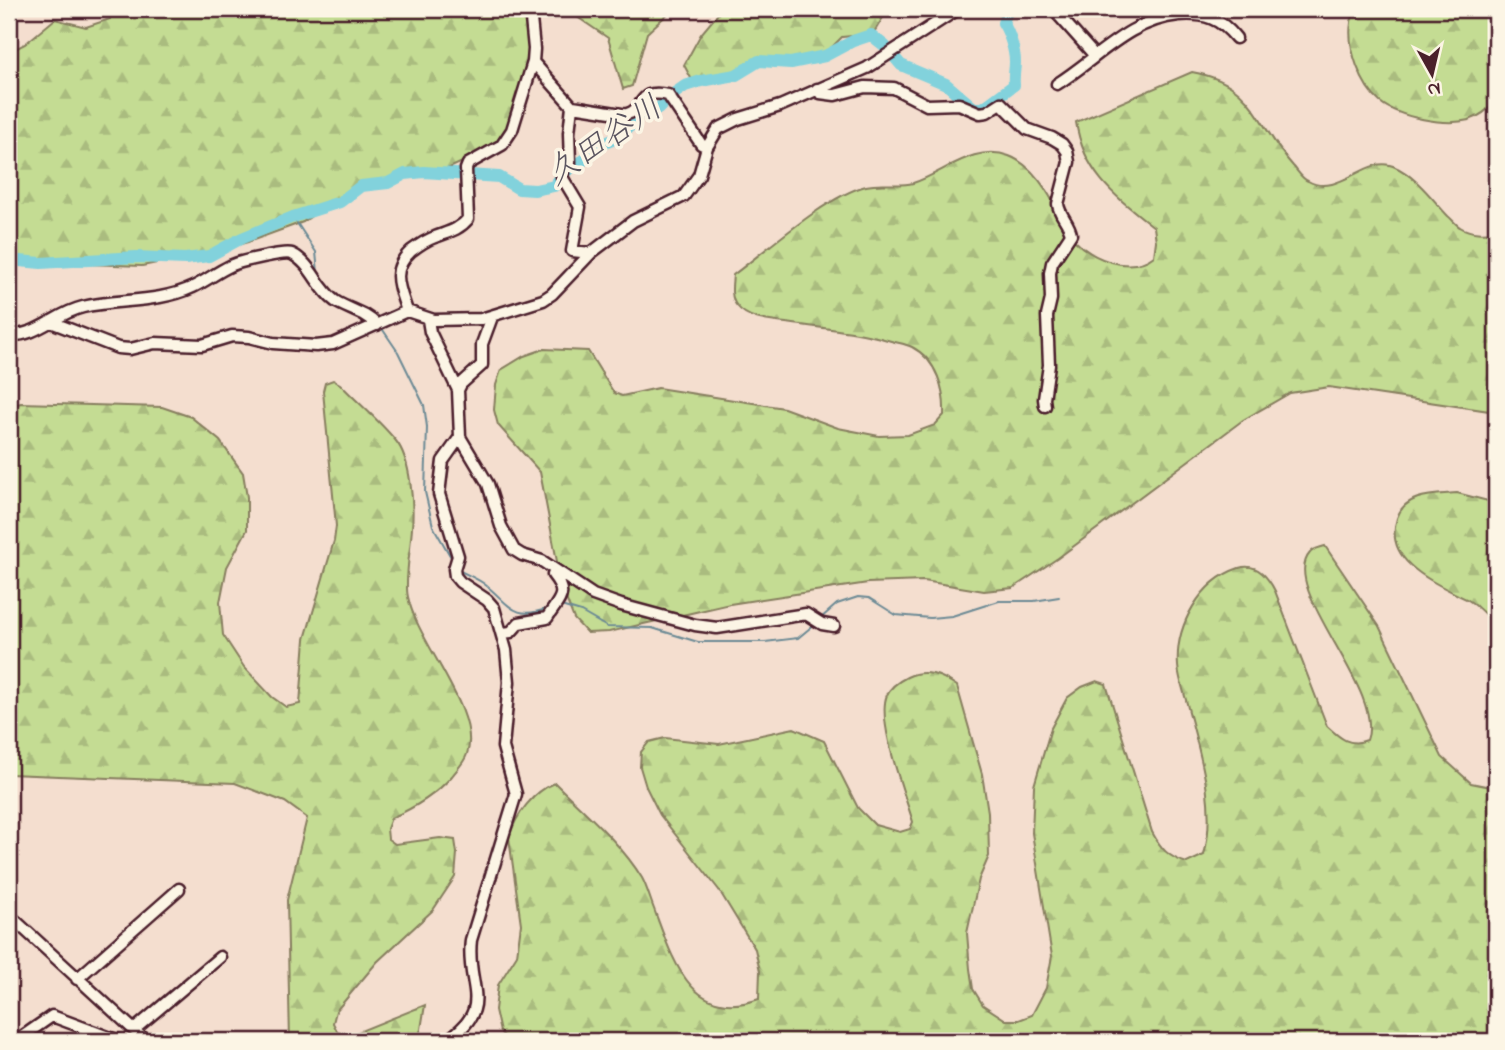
<svg xmlns="http://www.w3.org/2000/svg" width="1505" height="1050" font-family="'Indie Flower','Klee One',sans-serif">
<defs>
<pattern id="forest-firs" width="22" height="20" patternUnits="userSpaceOnUse" patternTransform="scale(1.75)"><rect width="22" height="20" fill="#c4dc93"/><path d="M5 1l3.5 6h-7zM16 11l3.5 6h-7z" fill="#aabc7f"/></pattern>
</defs>
<rect width="100%" height="100%" fill="#f4decf"/>
<filter id="ink" filterUnits="userSpaceOnUse"><feTurbulence type="fractalNoise" baseFrequency=".0143" numOctaves="2"/><feDisplacementMap in="SourceGraphic" scale="14" xChannelSelector="R" yChannelSelector="G"/><feConvolveMatrix kernelMatrix="1 2 1 2 8 2 1 2 1" color-interpolation-filters="sRGB"/></filter>
<g filter="url(#ink)">
<path fill="url(#forest-firs)" stroke="#877e5f" stroke-width="2" d="M112 9H526L529 62 505 138 495 147 443 171 410 172 386 181 358 185 344 197 327 205 303 222 248 242 208 253 142 266 57 263 9 256V52L25 44 55 19 86 27 110 19Z
M574 9H673L647 33 632 86 623 89 608 38 573 14Z
M722 9H888L873 34 842 37 826 53 803 59 763 58 727 79 693 82 684 65 701 34Z
M1358 9H1496L1495 102C1488 110 1479 117 1469 120 1445 126 1400 118 1380 102 1361 86 1347 48 1351 23 1351 18 1355 13 1358 9Z
M1192 72C1256 83 1256 125 1293 166 1297 170 1302 179 1308 181 1338 198 1367 155 1393 166 1415 175 1433 200 1448 216 1452 219 1456 225 1460 227 1471 234 1484 233 1496 232V412L1329 387 1290 393 1243 420 1058 558 1013 588 984 591 924 581 868 583 730 604 609 632 587 633 574 619 562 588 540 472 498 425 494 410 496 385 501 370 524 356 544 349 588 351 614 393 622 396 658 388 784 408 838 428 879 436 908 435 935 425 944 415C945 390 937 360 912 347 906 344 898 343 891 341 857 331 822 328 786 323 770 321 748 320 737 306 730 298 732 285 733 275 767 250 826 196 866 186 881 182 898 187 913 183 944 173 974 143 1009 156 1033 165 1049 193 1060 215 1064 223 1067 233 1073 239 1092 259 1130 275 1154 256L1156 241 1154 227C1115 196 1084 174 1076 122Z
M333 380 340 384C358 403 379 420 396 441 411 459 414 506 412 528 411 546 404 581 408 597 417 642 482 713 467 754 464 763 457 769 452 776 435 796 414 808 391 818L387 829 388 839 395 844 440 838 455 840 457 853 455 877 433 910 377 962 336 1011 333 1023 338 1033 346 1037 425 1005 421 1029 417 1041H290L287 900 307 818 285 802 235 783 9 774V406L21 403 162 407 191 417 220 441 243 473 247 497V530L227 567 220 602 223 635 244 667 272 697 286 707 300 704 305 639 334 541 336 526 323 391 325 383Z
M1457 493 1496 503V625C1487 617 1478 606 1468 600 1438 584 1382 563 1397 518 1405 493 1435 495 1457 493Z
M1325 546 1379 626 1442 757 1471 783 1496 788V1041H509L500 1032 495 1010 498 985 517 955 521 924 509 838C515 815 534 791 555 783 585 813 620 842 642 878 647 887 650 899 654 909 673 960 691 1023 759 999L760 971 755 949 719 890 660 815 646 787 640 767 641 752 649 742 665 738 719 744 794 728 824 741 858 808 875 825 900 832 910 829 913 822C905 795 876 720 887 695 890 687 899 681 907 677 925 668 941 675 957 686L982 774 988 812 989 856 979 879 967 933 970 969 973 989 983 1005 1006 1020H1019L1032 1015 1046 988 1052 956 1032 833 1034 786 1051 728 1067 698 1082 687 1097 681 1106 684 1152 832C1161 849 1168 857 1187 863L1204 855C1217 807 1200 754 1188 708 1185 694 1179 680 1178 666 1175 626 1200 581 1239 568 1257 562 1268 577 1275 591L1327 726C1340 738 1349 747 1367 740 1386 691 1278 588 1310 553 1314 548 1319 548 1325 546Z"/>
<g fill="none" stroke-linecap="round" stroke-linejoin="round">
<path stroke="#6c8a95" stroke-width="2" d="M293 217 316 252 318 273
M381 327 398 352 424 405 427 427 425 492 433 526 452 559
M458 570C466 574 475 578 483 583 510 603 511 622 549 608
M561 606 581 612 607 627 652 628 698 642H765L798 638 816 623
M820 619 837 604 858 597 869 598 896 615 930 618 952 616 999 601H1034L1059 597"/>
<path stroke="#82d2dc" stroke-width="12" d="M9 260 41 263 136 257 185 259 209 256 242 238 293 217 340 202 361 186 388 183 405 174 424 172 499 177 519 189 535 190 554 186 565 172 587 158 600 145 615 139 629 127 638 114 658 109 672 95 685 86 701 81 736 75 759 61 791 63 825 56 853 41 871 35 885 46 901 65 946 84 974 108H983L1014 85C1013 76 1015 70 1015 62 1015 50 1009 32 1003 23L1008 9"/>
<g stroke="#4a1f2b" stroke-width="15">
<path id="minor" d="M1053 9 1095 56
M533 62 572 106C582 107 623 115 627 114 646 109 636 88 668 95L701 144 707 147
M1057 84C1098 58 1129 20 1179 15 1205 13 1220 18 1236 38
M817 89 820 93 835 95 865 87 894 88 927 105 959 104 980 113 987 112 1001 103 1027 129 1052 138 1062 144 1067 151 1069 162 1058 204C1059 215 1069 222 1071 234L1052 263 1050 273 1051 299 1047 316 1049 365 1044 399 1045 406
M572 106 569 133 570 163 564 168 562 177 580 207 572 251 591 253
M407 311C399 287 390 270 411 251 419 245 426 240 435 237 448 232 459 230 468 219L466 169 468 164 502 145 512 130 533 62 534 49 530 9
M428 320 430 332 458 390 460 437 443 461 439 494 458 556 454 569 455 576 460 582 487 600 494 608 506 650 509 682 503 747 516 794 471 940C465 988 497 1006 446 1041
M51 322 118 348 130 349 155 343 202 345 232 336 249 337 273 343 316 346 333 344 407 311 434 320 481 319 543 300 552 294 591 253 633 221 684 196 699 175 707 147 718 129 738 119 780 106 867 68 958 9
M9 335C37 337 56 313 83 307 118 299 159 303 193 287 206 281 217 272 230 266 237 262 285 251 292 254 311 263 318 289 335 301 349 310 365 312 377 325
M458 390 461 384 482 365V344L492 317
M460 437 488 484 501 526 514 550 522 555 542 561 593 595 621 605 695 625 717 628 806 614 822 624 834 626
M503 633 511 632 519 623 547 618C559 599 569 595 553 575L555 571
M9 915 146 1041
M77 979 179 889
M135 1029 220 957
M16 1041 52 1016 119 1041"/>
</g>
<use href="#minor" stroke="#fcf5e5" stroke-width="10"/>
</g>
</g>
<g text-anchor="middle" dominant-baseline="central" stroke-width="7" stroke-linejoin="round" paint-order="stroke">
<g font-size="33" font-style="italic" fill="#5b5560" stroke="#fcf5e5">
<text transform="translate(605 142) rotate(-34)">久田谷川</text>
</g>
</g>
<rect width="1505" height="1050" fill="none" stroke="#fcf5e5" stroke-width="35"/>
<rect x="18" y="18" width="1470" height="1015" fill="none" stroke="#4a1f2b" stroke-width="2.5" filter="url(#ink)"/>
<g transform="translate(1432 74) rotate(172)" stroke="#fcf5e5" stroke-width="5" paint-order="stroke">
<path d="M0-5L12 26L0 18L-12 26Z" fill="#4a1f2b"/>
<text y="-10" font-size="19" font-weight="bold" text-anchor="middle" fill="#4a1f2b">N</text>
</g>
</svg>
